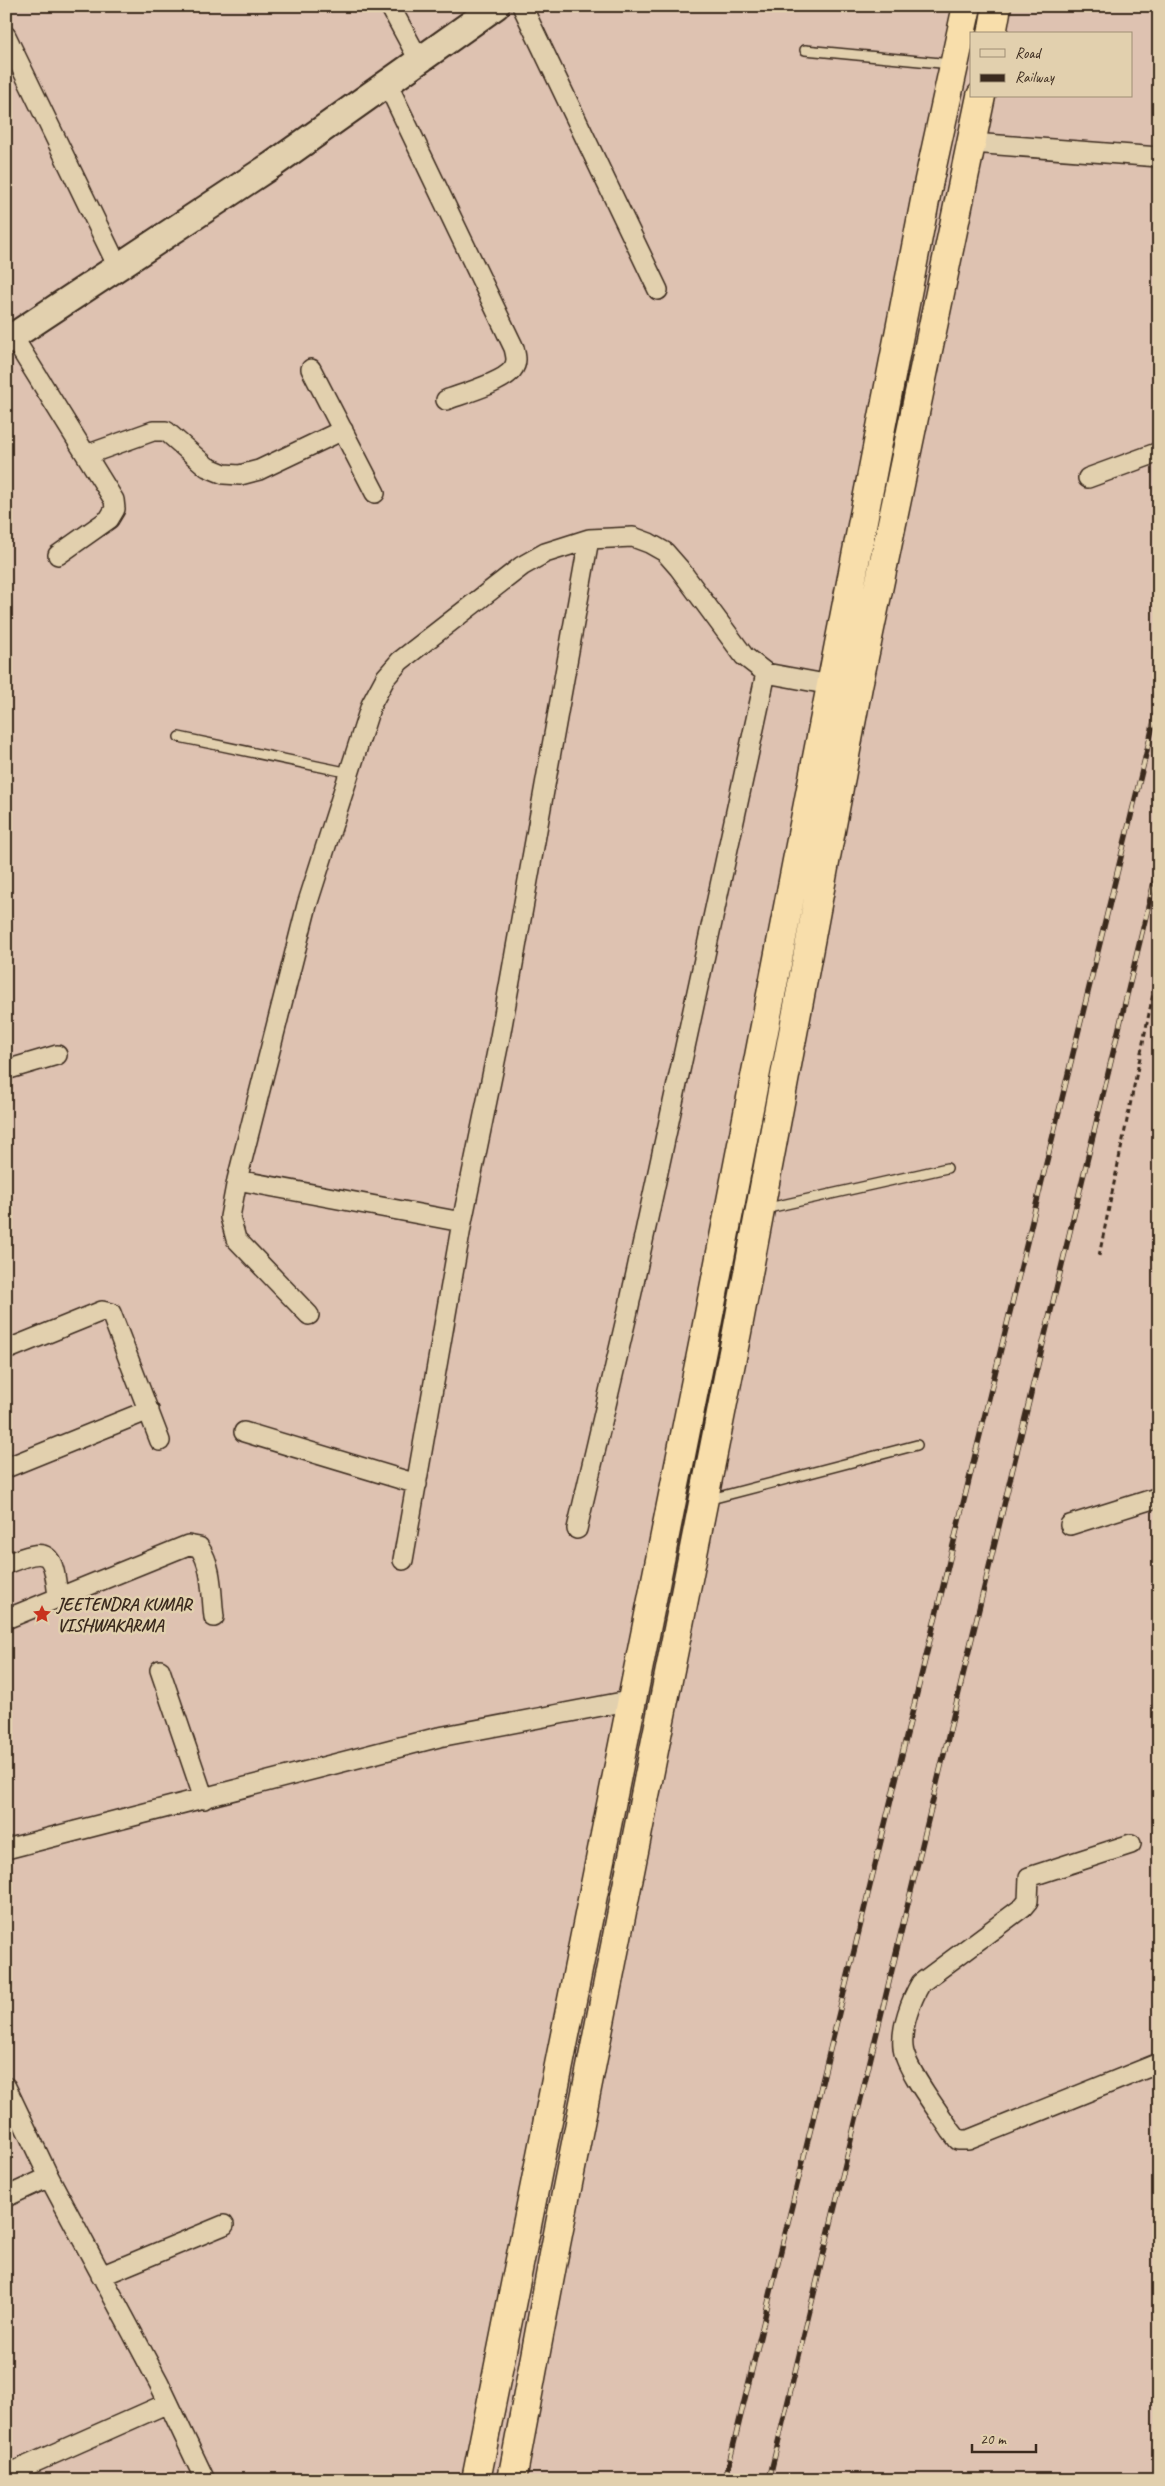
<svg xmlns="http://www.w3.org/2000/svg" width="1165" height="2486" font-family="Caveat,sans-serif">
<rect width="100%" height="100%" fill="#dec2b1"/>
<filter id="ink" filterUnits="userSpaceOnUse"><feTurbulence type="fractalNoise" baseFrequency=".02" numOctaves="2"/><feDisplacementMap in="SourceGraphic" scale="10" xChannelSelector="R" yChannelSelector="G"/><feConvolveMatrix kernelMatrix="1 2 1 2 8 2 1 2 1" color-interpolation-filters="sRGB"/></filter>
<g filter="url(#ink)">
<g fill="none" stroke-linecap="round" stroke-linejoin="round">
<g stroke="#3b2a1e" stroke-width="12">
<path id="service" d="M805 50 951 64
M179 737 350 773
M764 1209 947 1168
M707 1500 917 1445"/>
</g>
<g stroke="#3b2a1e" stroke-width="22">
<path id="minor" d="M390 6 419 60
M522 6 658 290
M6 36 118 267
M387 83 514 348C516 356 518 363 512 370 502 383 462 394 446 400
M972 143 1159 157
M13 337 114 500 115 509 109 519 58 555
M311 369 375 493
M86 455 153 431H166L207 467 224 474 240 475 259 470 343 430
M1088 478 1159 452
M6 1070 57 1055
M237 1180 462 1222
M309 1315 236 1239 230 1217 237 1180 307 905 371 705 386 677 400 661 522 566 545 553 589 539 633 537 649 543 665 552 679 568 744 656 766 673 831 685
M6 1350 102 1311 111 1313 160 1441
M244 1432 417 1484
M6 1468 149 1410
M1070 1525 1159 1497
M577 1529 627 1315 766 673
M403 1560 462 1222 500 1037 589 539
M6 1564C50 1546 53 1552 58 1597
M6 1619 188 1545 199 1547C213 1567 211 1594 214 1617
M160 1670 204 1799
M1131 1844 1029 1877 1028 1901 1023 1907 921 1983C911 2000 901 2027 903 2047 904 2067 939 2112 951 2131L958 2140H968L1159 2063
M6 1849 439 1737 633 1700
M6 2087 49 2177 159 2383 205 2480
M6 2197 49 2177
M101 2276 224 2225
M6 2475 168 2403"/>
</g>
<g stroke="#3b2a1e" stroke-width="30">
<path id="secondary" d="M6 341 272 165 496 6"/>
</g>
<g stroke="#3b2a1e" stroke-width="31">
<path id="trunk" d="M992 34 997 6
M476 2480 706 1330 929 180 967 6
M512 2480 556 2244 737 1332 858 686 981 96"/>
</g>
<path stroke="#3b2a1e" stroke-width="3" stroke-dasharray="5 4" stroke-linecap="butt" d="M1099 1256 1159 965"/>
<use href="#service" stroke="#e2d0ae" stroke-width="9"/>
<use href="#minor" stroke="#e2d0ae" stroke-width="19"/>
<use href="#secondary" stroke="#e2d0ae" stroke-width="26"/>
<use href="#trunk" stroke="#f8deab" stroke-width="28"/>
<g stroke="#3b2a1e" stroke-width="5.5">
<path id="rail" d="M725 2480 1159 701
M769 2480 1159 862"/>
</g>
<use href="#rail" stroke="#e2d0ae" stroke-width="4" stroke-dasharray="11" stroke-linecap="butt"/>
</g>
</g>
<defs>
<g id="sight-bare" transform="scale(1.5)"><path d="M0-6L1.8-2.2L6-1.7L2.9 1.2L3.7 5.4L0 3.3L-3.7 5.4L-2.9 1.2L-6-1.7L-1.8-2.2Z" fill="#c8321e" stroke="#e2d0ae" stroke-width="2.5" paint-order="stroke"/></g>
</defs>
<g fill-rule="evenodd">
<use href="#sight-bare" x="42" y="1614"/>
</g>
<g text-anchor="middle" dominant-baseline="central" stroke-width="5" stroke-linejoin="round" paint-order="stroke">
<g font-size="18" font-weight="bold" fill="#3b2a1e" stroke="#e2d0ae" text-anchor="start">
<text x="57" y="1604">JEETENDRA KUMAR<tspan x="57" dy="21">VISHWAKARMA</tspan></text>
</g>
</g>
<rect width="1165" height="2486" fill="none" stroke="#e2d0ae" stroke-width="25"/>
<rect x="12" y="12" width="1140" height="2461" fill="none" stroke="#3b2a1e" stroke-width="2" filter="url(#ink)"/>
<rect x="970" y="32" width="162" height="65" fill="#e2d0ae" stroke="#9f8e74"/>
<rect x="980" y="49" width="25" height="8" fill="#e2d0ae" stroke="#9f8e74"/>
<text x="1015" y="58" font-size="15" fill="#3b2a1e">Road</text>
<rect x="980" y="74" width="25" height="8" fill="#3b2a1e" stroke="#9f8e74"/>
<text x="1015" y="82" font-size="15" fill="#3b2a1e">Railway</text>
<path d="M972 2444v8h64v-8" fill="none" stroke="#3b2a1e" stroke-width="2.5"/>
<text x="980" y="2444" font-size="15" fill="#3b2a1e" stroke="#e2d0ae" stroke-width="4" paint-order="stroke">20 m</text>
</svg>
